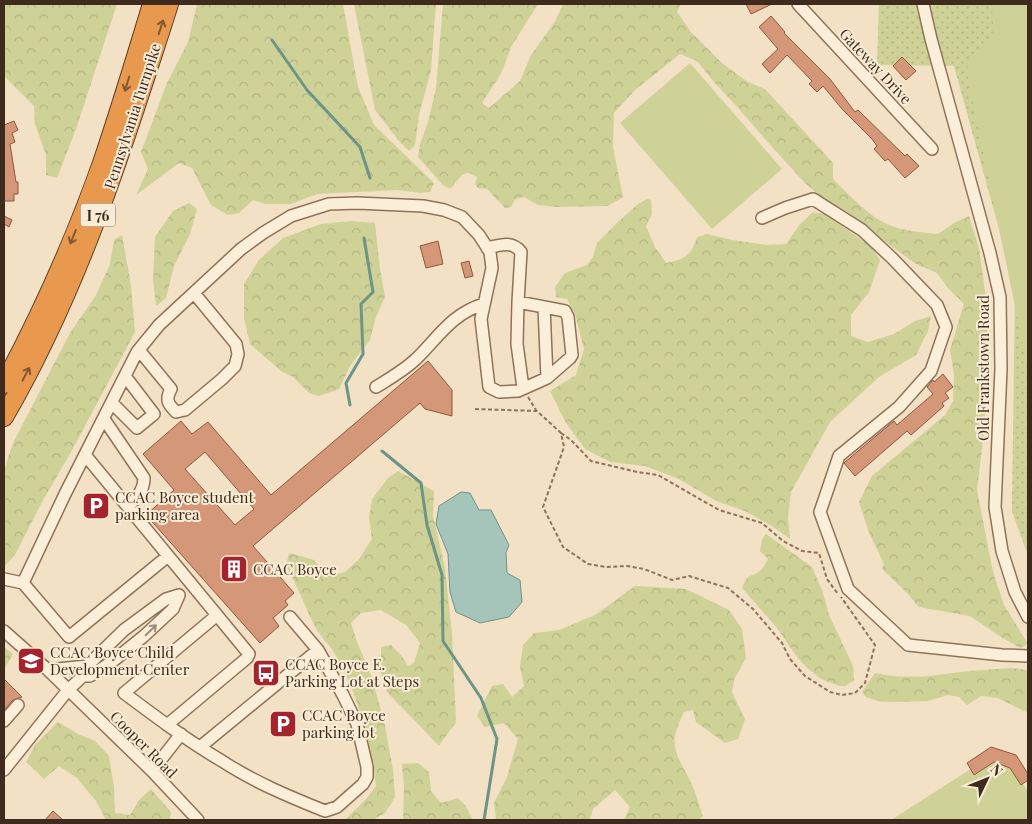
<svg xmlns="http://www.w3.org/2000/svg" width="1032" height="824" font-family="'Playfair Display',serif">
<defs>
<pattern id="forest-crowns" width="20" height="18" patternUnits="userSpaceOnUse" patternTransform="scale(1.25)"><rect width="20" height="18" fill="#cfd297"/><path d="M2 6a3 3 0 1 1 6 0M12 15a3 3 0 1 1 6 0" fill="none" stroke="#b3b482"/></pattern>
<pattern id="park-dots" width="8" height="8" patternUnits="userSpaceOnUse" patternTransform="scale(1.25)"><rect width="8" height="8" fill="#cfd297"/><path d="M2 2h.1M6 6h.1" fill="none" stroke="#b3b482" stroke-width="1.8" stroke-linecap="round"/></pattern>
</defs>
<rect width="100%" height="100%" fill="#f2e1c4"/>
<path fill="url(#forest-crowns)" d="M4 4H117L76 129 57 178 46 175V155L35 124 34 106 4 76Z
M197 4H343L358 87 374 125 434 183 430 192 421 193 397 190 317 194 291 204H265L253 200 239 213 228 215 211 205 192 168 179 163 136 195 148 169 141 152 167 83 188 42Z
M354 4H436L431 70 419 115 415 145 409 151 399 141 375 110Z
M443 4H538L511 47 501 74 482 103 489 108 520 81 531 55 556 20 563 4H681L677 12 691 32 723 64 748 82 765 89 833 163V179C848 194 863 210 881 221 897 231 920 232 938 234L954 223 969 216 979 248 991 334 984 432 977 490 993 572 1004 605 1028 644 1020 648 1001 637 970 616 919 607 907 593 882 569 884 564 868 530 859 502 872 476 945 415 953 401 954 374 950 350 964 304 948 288 937 273 916 264 869 230 848 212 823 199 805 183 772 147 739 109 715 83 697 61 680 54 635 90 614 113 613 147 623 197 608 206 557 207 538 205 524 197 515 199 511 207 505 208 487 189 478 188 475 184 477 177 468 172 462 175 450 189 443 185 418 157 420 144 428 122 436 88Z
M647 199 651 200 652 214 646 226 655 247 666 263C685 259 691 256 697 237L707 234 732 240 768 245 786 244 800 224 813 212 824 214 871 246 880 260 869 292 851 315V336L868 342 894 334 915 321 931 316 928 331 916 355 879 377 830 422 791 492 788 517 790 539 772 526 745 511 716 501 679 479 645 466 610 462 585 449 566 423 550 391 576 375 584 349 575 314 567 299 556 297 555 287 565 273 587 265 593 257 597 243 621 219 638 204Z
M189 203 197 209 190 234 174 266 166 298 156 306 153 279 155 237 173 211Z
M351 221 375 223 380 269 385 297 376 317 370 340 350 366 339 389 319 396 309 393 293 377 281 371 250 344 244 318V284L259 260 283 238 321 224Z
M122 235 131 285 135 332 70 454 42 502 15 555 4 567V470L13 443 70 333 96 295 110 264 114 240Z
M398 471 434 491 433 516 445 568 452 633 456 722 439 746 387 692 381 673V647L391 645 401 655 408 666 414 663 420 643 406 625 381 610 361 613 351 623 357 642 371 675 384 721 393 770 395 797 385 813 373 820H345L367 798 376 786C369 738 358 692 332 649 327 642 320 636 316 628 305 608 298 586 286 566L289 553 314 560 328 576 345 572 359 559 372 539 369 518 372 499 388 478Z
M766 534 812 567 822 590 829 615 853 666 854 680 846 686H839L821 679 807 668 797 657 777 628 742 588C749 570 751 579 760 571 763 568 766 563 768 559L760 551 762 540Z
M635 586 686 589 729 610 742 629 746 658 734 680 732 692 745 719 738 739 725 743 696 722 693 710 684 712C666 748 677 753 692 785 697 795 699 806 703 816L699 820H624L630 807 615 790 593 809 590 820H496L494 803 507 777 518 739 504 723 485 727 477 716 492 686 503 684 512 697 524 686 520 667 523 645 534 633 559 630 595 615Z
M4 647 13 654 5 668 4 666Z
M1012 668 1028 670V713L998 698 981 696 967 705 959 697 948 695 928 701 892 702 878 701 866 697 862 692 875 673C904 680 931 676 961 672 978 670 995 669 1012 668Z
M58 722 78 734 95 741 109 756 114 787 115 813 130 815 139 800 151 789 171 812 170 820H106L96 801 77 778 59 766 44 779 26 762 35 745Z
M418 763 429 772 431 791 441 803 458 798 465 805 473 820H403L404 787 402 764Z"/>
<path fill="url(#park-dots)" d="M879 4H1028V556L1012 511 1015 287 954 66 877 65Z"/>
<path fill="#cfd297" d="M992 4H1028V369L966 69 993 32Z
M690 63 782 169 712 229 620 123Z
M1002 749 1028 792V820H891Z"/>
<path fill="#a6c5ba" stroke="#6c9587" d="M461 492 470 493 479 510H491L509 545 506 553 507 573 520 580 522 602 509 617 480 623 456 612 450 592 448 554 436 524 439 506Z"/>
<g fill="none" stroke-linecap="round" stroke-linejoin="round">
<path stroke="#6c9587" stroke-width="3" d="M272 40 307 90 360 147 370 178
M350 405 346 383 363 354 361 304 373 292 364 238
M382 451 421 483 427 525 442 575 443 641 481 698 497 739 484 820"/>
</g>
<path fill="#d49777" stroke="#90573c" fill-rule="evenodd" d="M746 4H772L751 14Z
M771 16 785 32 784 33 830 79 855 112 858 110 905 156 907 154 919 166 905 178 888 159 885 161 874 149 877 146 872 139 842 109 823 86 817 92 809 84 812 81 787 55 770 73 762 64 778 49 759 27Z
M902 57 916 71 906 80 893 66Z
M14 121 18 130 12 133 15 142 10 144 16 182H18V194H14V201H4V125Z
M4 216 12 220 9 227 4 224Z
M438 241 443 264 426 268 420 246Z
M469 261 473 276 465 278 461 263Z
M428 361 452 390V416L425 409 420 403 253 546 294 593 285 601 288 605 273 618 279 626 260 643 146 515 174 490 143 454 181 421 192 434 208 422 271 495ZM205 452 254 509 235 525 185 469Z
M943 374 953 387 945 393 949 398 942 403 944 406 911 435 907 431 855 476 844 463 845 462 894 421 897 425 933 394 927 387 933 380 934 382Z
M4 679 22 697 13 700 4 710Z
M991 747 1016 755 1028 774V780L1021 785 1010 768 994 762 974 775 967 763Z
M53 811 63 820H45Z"/>
<g fill="none" stroke-linecap="round" stroke-linejoin="round">
<g stroke="#8f7258" stroke-width="14">
<path id="minor" d="M798 4 932 149
M923 4 931 39 990 253 1000 297 1001 369 995 507 1002 551 1015 592 1028 617
M762 218 785 208 813 199 862 230 892 258 937 305 946 327 931 371 899 407 839 456 820 512 848 589 908 645 1002 655 1028 656
M518 302 517 344 523 388
M544 307 547 378
M139 350 171 389C165 400 168 404 176 412L185 410 222 379 235 366 238 354 236 344 194 293
M376 387C389 379 403 371 415 360 437 339 452 313 484 304
M112 403 137 428 154 414 125 376
M104 419 144 478C144 491 136 498 128 507
M86 456 249 654 247 658 167 725
M4 579 23 583 69 637 168 556
M23 583 65 494 137 352 159 325 241 249 263 233 291 216 329 204 357 203 423 206 444 210 462 217 479 235 490 252 492 268 481 319 489 387 499 392 518 391 547 378 570 358 572 355 568 317 565 311 518 302 521 252C512 240 500 245 487 248
M216 616 124 693C156 717 188 741 222 761 254 782 290 797 325 811L337 807 363 784 367 777V767L357 724 343 695 318 650 290 617
M4 631 48 670 152 771 198 820
M48 670 87 666
M4 721 18 705
M200 747 318 650
M4 770 68 690 83 676 87 666 124 630 166 599 179 595 173 609 144 636 113 661 90 676H83
M152 771 181 734"/>
</g>
<g stroke="#5d402d" stroke-width="20">
<path id="highway" d="M4 384C42 313 75 239 102 163 120 110 136 57 152 4
M4 417C79 288 124 145 169 4"/>
</g>
<path stroke="#8f7258" stroke-width="2" stroke-dasharray="4 2.5" stroke-linecap="butt" d="M528 397 536 410
M475 409 537 411 561 433 564 447 543 507 563 547 588 564 606 567 627 566 644 569 672 580 689 576 728 588 753 609 782 643 790 659 805 676 830 692 842 695 855 693 865 683 875 645 841 597
M561 433 571 440 591 461 637 472 658 475 719 510 762 523 783 541 802 551 819 553 827 579 838 594"/>
<use href="#minor" stroke="#fcefd9" stroke-width="11"/>
<use href="#highway" stroke="#e8994e" stroke-width="18"/>
</g>
<defs><path id="oneway-shaft" d="M-6 0H5M1.5-3L5.5 0L1.5 3" fill="none" stroke-width="1.6" stroke-linecap="round" stroke-linejoin="round" transform="scale(1.25)"/></defs>
<g stroke="#825731">
<use href="#oneway-shaft" transform="translate(161 27) rotate(-72)"/>
<use href="#oneway-shaft" transform="translate(127 84) rotate(107)"/>
<use href="#oneway-shaft" transform="translate(73 237) rotate(112)"/>
<use href="#oneway-shaft" transform="translate(26 374) rotate(-62)"/>
</g>
<use stroke="#9d8d7c" href="#oneway-shaft" transform="translate(151 630) rotate(-44)"/>
<defs>
<g id="parking-square" transform="scale(1.4375)"><rect x="-9" y="-9" width="18" height="18" rx="4" fill="#a4232d" stroke="#f9ecd5"/><path d="M-3.5-5.5H1a3.5 3.5 0 0 1 0 7H-1V5.5H-3.5ZM-1-3.4V-.6H.8a1.4 1.4 0 0 0 0-2.8Z" fill="#fff"/></g>
<g id="building-square" transform="scale(1.4375)"><rect x="-9" y="-9" width="18" height="18" rx="4" fill="#a4232d" stroke="#f9ecd5"/><path d="M-4-6H4V6H1V3H-1V6H-4ZM-2.5-4.3h1.7v1.8h-1.7ZM.8-4.3h1.7v1.8H.8ZM-2.5-1h1.7V.8h-1.7ZM.8-1h1.7V.8H.8Z" fill="#fff"/></g>
<g id="school-square" transform="scale(1.4375)"><rect x="-9" y="-9" width="18" height="18" rx="4" fill="#a4232d" stroke="#f9ecd5"/><path d="M0-5L7-2L0 1L-7-2ZM-4 1L0 2.5L4 1V4Q0 6-4 4Z" fill="#fff"/></g>
<g id="bus-square" transform="scale(1.4375)"><rect x="-9" y="-9" width="18" height="18" rx="4" fill="#a4232d" stroke="#f9ecd5"/><path d="M-5-6H5V4H4V6H2V4H-2V6H-4V4H-5ZM-3.5-4V0h7V-4ZM-3.5 1.2v1.5H-2V1.2ZM2 1.2v1.5H3.5V1.2Z" fill="#fff"/></g>
</defs>
<g fill-rule="evenodd">
<use href="#parking-square" x="96" y="506"/>
<use href="#building-square" x="234" y="569"/>
<use href="#school-square" x="31" y="661"/>
<use href="#bus-square" x="266" y="673"/>
<use href="#parking-square" x="283" y="724"/>
</g>
<g text-anchor="middle" dominant-baseline="central" stroke-width="4" stroke-linejoin="round" paint-order="stroke">
<rect fill="#f9ecd5" stroke="#766555" stroke-width="1" x="80.5" y="203.5" width="35" height="23" rx="4"/>
<g font-size="14" font-weight="bold" fill="#3e2b1e">
<text x="98" y="215">I 76</text>
</g>
<g font-size="15" fill="#3e2b1e" stroke="#f9ecd5">
<text transform="translate(876 66) rotate(47)">Gateway Drive</text>
<text transform="translate(132 116) rotate(-72)">Pennsylvania Turnpike</text>
<text transform="translate(983 368) rotate(-90)">Old Frankstown Road</text>
<text transform="translate(144 744) rotate(45)">Cooper Road</text>
</g>
<g font-size="15" fill="#3e2b1e" stroke="#f9ecd5" text-anchor="start">
<text x="115" y="497">CCAC Boyce student<tspan x="115" dy="17">parking area</tspan></text>
<text x="253" y="569">CCAC Boyce</text>
<text x="50" y="652">CCAC Boyce Child<tspan x="50" dy="17">Development Center</tspan></text>
<text x="285" y="664">CCAC Boyce E.<tspan x="285" dy="17">Parking Lot at Steps</tspan></text>
<text x="302" y="715">CCAC Boyce<tspan x="302" dy="17">parking lot</tspan></text>
</g>
</g>
<rect width="1032" height="824" fill="none" stroke="#3e2b1e" stroke-width="10"/>
<g transform="translate(987 779) rotate(47)" stroke="#f9ecd5" stroke-width="4" paint-order="stroke">
<path d="M0-4L9 19L0 12L-9 19Z" fill="#3e2b1e"/>
<text y="-8" font-size="14" font-weight="bold" text-anchor="middle" fill="#3e2b1e">N</text>
</g>
</svg>
